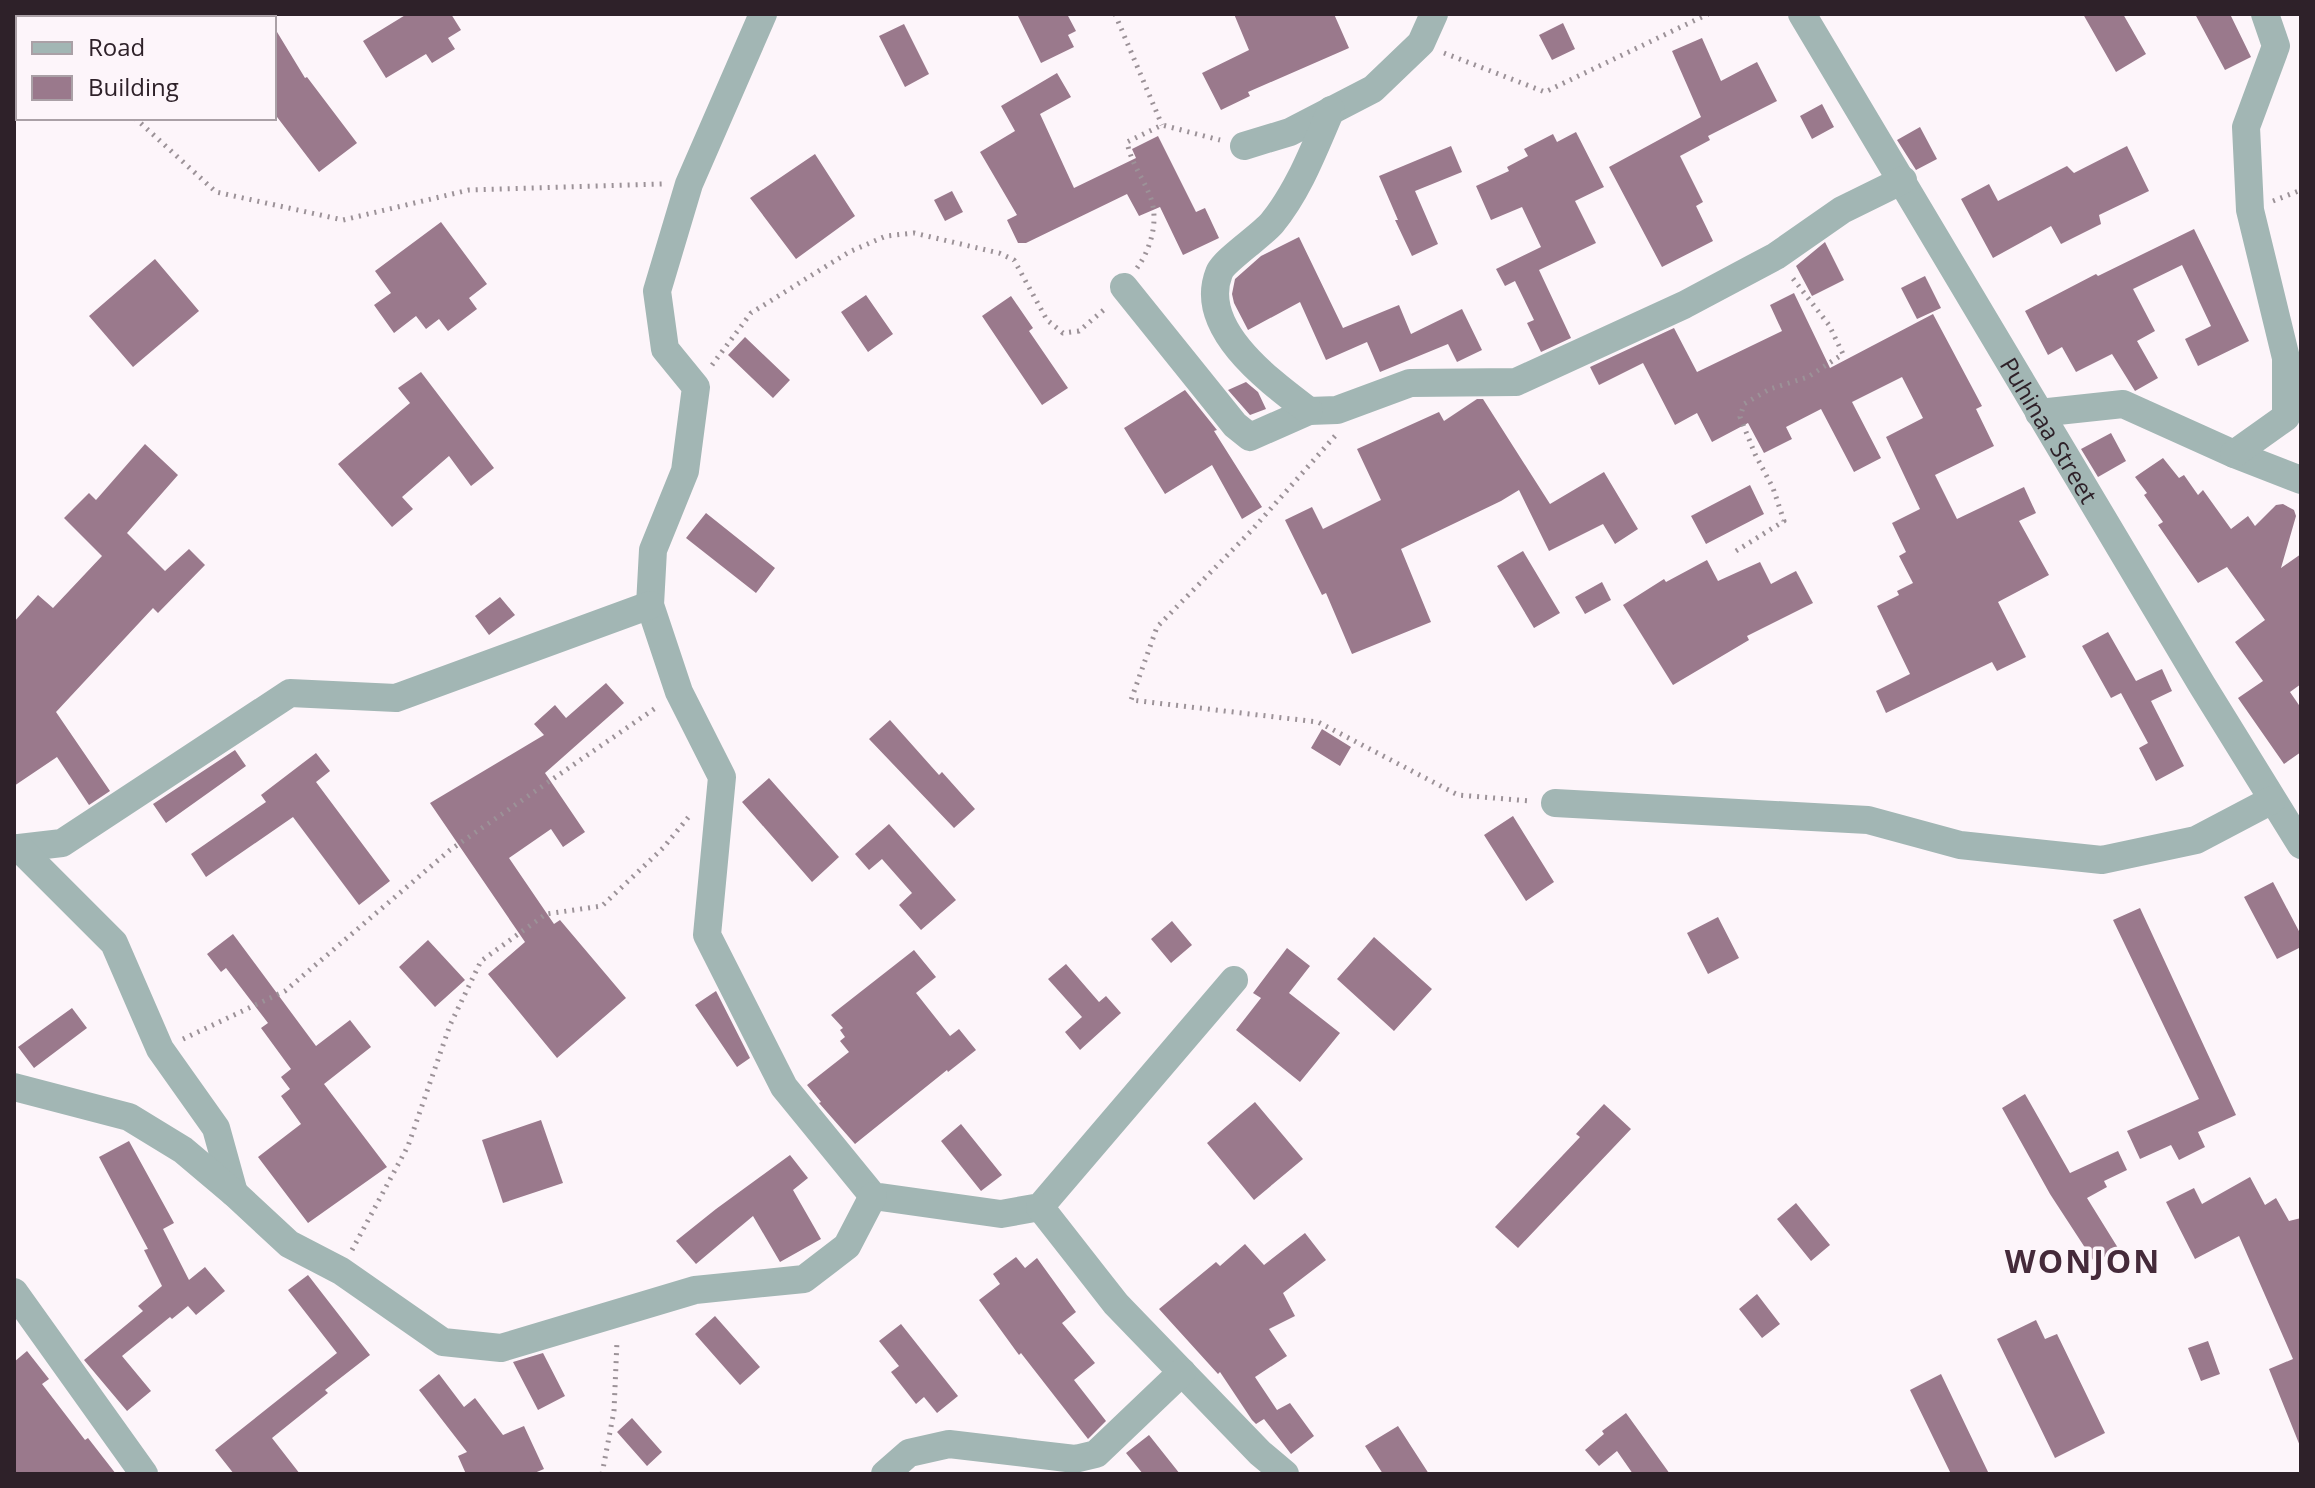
<svg xmlns="http://www.w3.org/2000/svg" width="2315" height="1488" font-family="'Open Sans',sans-serif">
<rect width="100%" height="100%" fill="#fdf5fa"/>
<path fill="#9a798c" d="M407 14H451L461 30 448 38 455 49 432 63 426 54 386 78 363 41Z
M1017 14H1067L1076 31 1068 35 1074 47 1041 63Z
M1234 14H1334L1349 48 1248 92 1250 96 1221 110 1202 73 1249 50Z
M2083 14H2123L2146 54 2116 72Z
M2195 14H2230L2251 57 2225 70Z
M1563 23 1575 49 1552 60 1539 35Z
M904 24 929 74 905 87 879 36Z
M274 27 305 78 307 77 357 143 319 172 274 113Z
M1702 38 1721 81 1757 62 1777 101 1708 136 1710 140 1680 156 1703 202 1696 206 1713 241 1662 267 1609 167 1701 117 1672 51Z
M1057 73 1071 97 1040 114 1074 188 1136 158 1132 149 1158 136 1196 212 1205 208 1219 238 1183 255 1160 207 1139 216 1127 194 1026 243H1018L1007 220 1017 215 980 152 1015 131 1001 106Z
M1822 104 1834 127 1812 139 1800 116Z
M1920 127 1937 159 1916 170 1897 140Z
M1576 132 1604 187 1575 201 1596 243 1539 270 1571 338 1541 352 1527 323 1534 320 1515 281 1505 286 1496 269 1541 247 1522 207 1491 220 1476 186 1509 171 1507 167 1528 156 1524 149 1553 134 1557 142Z
M1451 146 1462 172 1415 191 1438 244 1412 256 1395 220H1398L1379 176Z
M2127 146 2149 191 2099 215 2101 224 2061 244 2051 226 1993 258 1961 199 1989 184 1998 201 2067 166 2074 173Z
M815 154 855 216 796 259 750 198Z
M952 191 963 212 945 221 934 200Z
M441 222 487 284 469 298 477 309 448 331 439 319 426 329 416 316 394 333 374 305 391 293 375 271Z
M2194 229 2249 341 2198 366 2185 339 2211 326 2182 265 2133 289 2155 331 2137 341 2158 378 2135 391 2112 354 2076 372 2062 347 2048 355 2025 311 2096 274 2098 276Z
M1299 237 1343 328 1399 305 1411 334 1462 309 1482 350 1457 362 1448 344 1380 372 1367 342 1326 360 1300 302 1248 330 1234 303 1232 294 1235 279 1261 256Z
M1825 242 1844 280 1812 296 1796 266Z
M155 259 199 311 133 367 89 316Z
M1925 276 1941 308 1917 319 1901 288Z
M1794 293 1830 368 1933 314 1982 406 1976 409 1994 446 1935 475 1957 519 2024 487 2036 513 2019 521 2049 575 1998 602 2026 657 1997 671 1992 662 1886 713 1876 691 1910 674 1877 606 1899 595 1897 591 1913 583 1899 556 1906 552 1892 523 1920 509 1886 437 1923 418 1902 377 1852 402 1881 458 1854 472 1821 409 1786 427 1792 439 1764 453 1748 423 1712 442 1697 413 1675 425 1643 363 1599 385 1590 367 1674 328 1697 372 1782 331 1770 305Z
M866 295 893 334 868 352 841 312Z
M1011 296 1033 328 1029 331 1068 388 1042 405 982 316Z
M745 337 790 380 773 398 728 355Z
M421 372 494 468 471 486 449 456 402 497 413 509 392 527 338 464 410 403 398 388Z
M1246 382 1258 392 1266 409 1250 415 1228 390Z
M1185 390 1217 430 1214 431 1262 507 1242 519 1212 465 1165 494 1124 428Z
M1477 399H1483L1550 504 1604 472 1638 529 1615 544 1603 524 1549 551 1519 490 1501 501 1401 549 1431 622 1352 654 1326 593 1322 595 1285 520 1312 507 1323 529 1381 500 1357 449 1439 412 1444 421Z
M2111 433 2126 461 2098 477 2081 449Z
M145 444 178 475 127 533 165 571 189 549 205 565 158 613 153 608 56 712 110 791 89 805 57 757 14 786V622L38 595 53 608 102 556 64 518 89 493 96 500Z
M2163 458 2179 478 2184 475 2198 495 2203 490 2231 529 2248 516 2255 526 2276 505 2283 504 2294 510 2296 516 2281 568 2301 554V684L2290 692 2301 708V752L2284 764 2238 698 2263 681 2235 642 2265 620 2227 567 2198 583 2158 525 2163 522 2144 495 2147 493 2135 477Z
M1750 485 1764 514 1706 544 1691 516Z
M706 513 775 568 756 593 686 538Z
M1523 551 1560 613 1534 628 1497 566Z
M1707 560 1718 581 1760 562 1771 584 1796 571 1813 603 1747 636 1749 640 1673 685 1623 605 1664 579 1666 582Z
M1602 582 1611 600 1585 614 1575 597Z
M500 597 515 615 489 635 475 616Z
M2108 632 2136 681 2162 669 2172 691 2151 701 2184 766 2156 781 2139 748 2148 743 2121 693 2111 698 2082 646Z
M606 683 624 703 545 773 585 832 563 847 551 829 509 858 554 924 560 920 626 998 557 1058 488 974 525 942 430 803 544 735 534 724 555 705 566 718Z
M890 720 939 775 942 772 975 809 954 828 869 739Z
M1322 729 1351 747 1340 766 1311 748Z
M235 750 246 766 166 823 153 804Z
M316 753 330 771 316 782 390 881 359 905 293 817 206 877 191 854 266 802 261 795Z
M769 778 839 857 812 882 742 802Z
M1513 816 1554 882 1526 901 1484 835Z
M889 824 956 900 921 930 899 905 912 893 882 859 869 870 855 854Z
M2273 882 2301 935V947L2277 959 2244 897Z
M2140 908 2236 1115 2198 1132 2205 1147 2179 1160 2171 1145 2140 1159 2127 1131 2199 1099 2113 920Z
M1718 917 1739 958 1708 974 1687 933Z
M1172 921 1192 945 1171 963 1151 939Z
M233 934 316 1046 350 1020 371 1047 324 1084 387 1167 308 1223 258 1157 301 1124 281 1096 290 1089 281 1077 291 1069 261 1028 268 1023 226 968 221 972 207 954Z
M1374 937 1432 989 1394 1031 1337 979Z
M428 940 465 980 435 1007 399 967Z
M1287 948 1310 966 1289 993 1340 1033 1300 1082 1236 1030 1261 998 1253 993Z
M914 950 936 977 916 993 950 1036 959 1029 976 1050 948 1072 947 1070 855 1144 819 1103 821 1102 807 1085 849 1052 840 1041 845 1037 840 1030 843 1028 831 1015Z
M1066 964 1099 1002 1106 996 1121 1013 1080 1050 1065 1032 1082 1017 1048 979Z
M716 991 750 1058 737 1067 695 1005Z
M72 1008 87 1028 34 1068 18 1047Z
M2025 1094 2070 1173 2118 1151 2127 1170 2104 1181 2107 1187 2087 1198 2118 1248 2095 1263 2050 1194 2002 1108Z
M1255 1102 1303 1159 1254 1200 1207 1143Z
M1604 1104 1631 1129 1518 1248 1495 1227 1580 1137 1576 1134Z
M541 1120 563 1183 503 1203 482 1140Z
M961 1124 1002 1175 981 1191 941 1141Z
M129 1141 174 1223 163 1229 189 1280 205 1267 225 1291 196 1315 188 1306 172 1319 170 1317 122 1356 151 1391 127 1411 84 1360 143 1311 138 1306 162 1286 144 1250 148 1249 99 1157Z
M790 1155 808 1178 793 1190 821 1239 780 1262 753 1216 696 1264 676 1241 716 1209Z
M2250 1177 2265 1205 2276 1198 2289 1221 2301 1218 2300 1446 2269 1369 2293 1359 2239 1236 2195 1259 2166 1202 2194 1188 2202 1204Z
M1796 1203 1830 1245 1811 1261 1777 1219Z
M1305 1233 1326 1260 1283 1293 1295 1316 1269 1329 1287 1356 1255 1377 1277 1410 1290 1403 1314 1436 1291 1454 1264 1419 1256 1424 1252 1420 1220 1372 1218 1374 1159 1309 1216 1262 1220 1266 1245 1244 1264 1265Z
M1016 1257 1025 1268 1037 1258 1076 1312 1062 1323 1095 1363 1074 1380 1106 1421 1088 1439 1021 1353 1019 1355 979 1300 1000 1284 993 1274Z
M308 1275 370 1355 325 1390 328 1393 272 1438 300 1474H234L215 1450 337 1353 288 1290Z
M1757 1294 1780 1324 1762 1338 1739 1309Z
M715 1316 760 1367 740 1385 695 1334Z
M2036 1320 2045 1339 2057 1334 2105 1433 2055 1458 1997 1339Z
M901 1324 958 1396 937 1413 924 1397 916 1404 891 1372 899 1366 879 1341Z
M2208 1341 2220 1374 2201 1381 2188 1348Z
M27 1351 49 1379 42 1384 85 1440 88 1438 116 1474H14V1362Z
M543 1353 565 1396 538 1410 513 1362Z
M439 1374 464 1407 475 1398 503 1435 524 1426 544 1469 532 1474H466L458 1456 467 1452 419 1390Z
M1941 1374 1989 1474H1951L1910 1390Z
M1626 1413 1670 1474H1633L1617 1451 1599 1466 1585 1450 1604 1434 1602 1431Z
M632 1418 662 1452 647 1466 617 1432Z
M1398 1426 1429 1474H1383L1365 1446Z
M1149 1435 1180 1474H1143L1126 1453Z"/>
<g fill="none" stroke-linecap="round" stroke-linejoin="round">
<path stroke="#9c9298" stroke-width="5" stroke-dasharray="2 6" stroke-linecap="butt" d="M1115 14 1162 125
M1444 53 1545 92 1708 14
M135 118 216 192 343 220 469 190 663 184
M2273 201 2301 190
M1137 268C1150 250 1158 224 1152 202 1146 181 1132 167 1127 142L1162 125 1220 140
M712 365 751 313 849 252 886 236 914 233 999 253 1014 260 1047 320 1063 333 1079 331 1106 308
M1335 436 1252 530 1157 627 1131 700 1318 722 1458 795 1530 801
M1736 551 1784 521 1773 488 1755 454 1740 417 1744 404 1770 389 1808 377 1843 354 1829 325 1791 276
M183 1039 285 991 450 850 657 707
M352 1250 408 1146 450 1025 481 961 546 914 602 906 663 848 691 814
M602 1474 614 1411 617 1341"/>
<g stroke="#a2b6b4" stroke-width="28">
<path d="M763 14 689 184 657 291 665 349 696 387 685 471 653 550 650 605 679 692 722 777 707 935 784 1087 873 1196 1001 1214 1040 1207 1234 980"/>
<path id="s1" d="M1802 14 2202 685 2301 845"/>
<path d="M158 18 164 14"/>
<path d="M14 87 18 85"/>
<path d="M1244 146 1290 132 1373 89 1421 43 1434 14"/>
<path d="M1124 287 1235 425 1250 437 1309 411 1337 410 1410 383 1516 382 1684 305 1776 256 1842 210 1903 180"/>
<path d="M1309 411C1271 382 1197 329 1219 273 1223 261 1261 236 1272 223 1299 190 1314 149 1331 110"/>
<path d="M2039 413 2123 404 2234 454 2301 480"/>
<path d="M2234 454 2286 417V358L2250 210 2246 127 2276 46 2265 14"/>
<path d="M1555 803 1868 820 1960 845 2102 860 2196 840 2272 800"/>
<path d="M19 848 62 843 290 693 396 698 650 605"/>
<path d="M19 848 114 943 160 1049 216 1128 234 1193"/>
<path d="M14 1087 129 1117 183 1150 234 1193 289 1244 341 1271 443 1342 501 1348 695 1290 804 1279 847 1246 873 1196"/>
<path d="M1040 1207 1116 1304 1260 1453 1285 1474"/>
<path d="M14 1292 144 1474"/>
<path d="M885 1474 909 1453 949 1444 1075 1459 1096 1454 1182 1372"/>
</g>
</g>
<g text-anchor="middle" dominant-baseline="central" stroke-width="7" stroke-linejoin="round" paint-order="stroke">
<g font-size="24" fill="#2e2129" stroke="#fdf5fa">
<text stroke="none"><textPath href="#s1" startOffset="484">Puhinaa Street</textPath></text>
</g>
<g font-size="32" font-weight="bold" letter-spacing="2" fill="#452a3a" stroke="#fdf5fa">
<text x="2083" y="1260">WONJON</text>
</g>
</g>
<rect width="2315" height="1488" fill="none" stroke="#2e2129" stroke-width="32"/>
<rect x="16" y="16" width="260" height="104" fill="#fdf5fa" stroke="#aaa0a6" stroke-width="2"/>
<rect x="32" y="42" width="40" height="12" fill="#a2b6b4" stroke="#aaa0a6" stroke-width="2"/>
<text x="88" y="56" font-size="24" fill="#2e2129">Road</text>
<rect x="32" y="76" width="40" height="24" fill="#9a798c" stroke="#aaa0a6" stroke-width="2"/>
<text x="88" y="96" font-size="24" fill="#2e2129">Building</text>
</svg>
